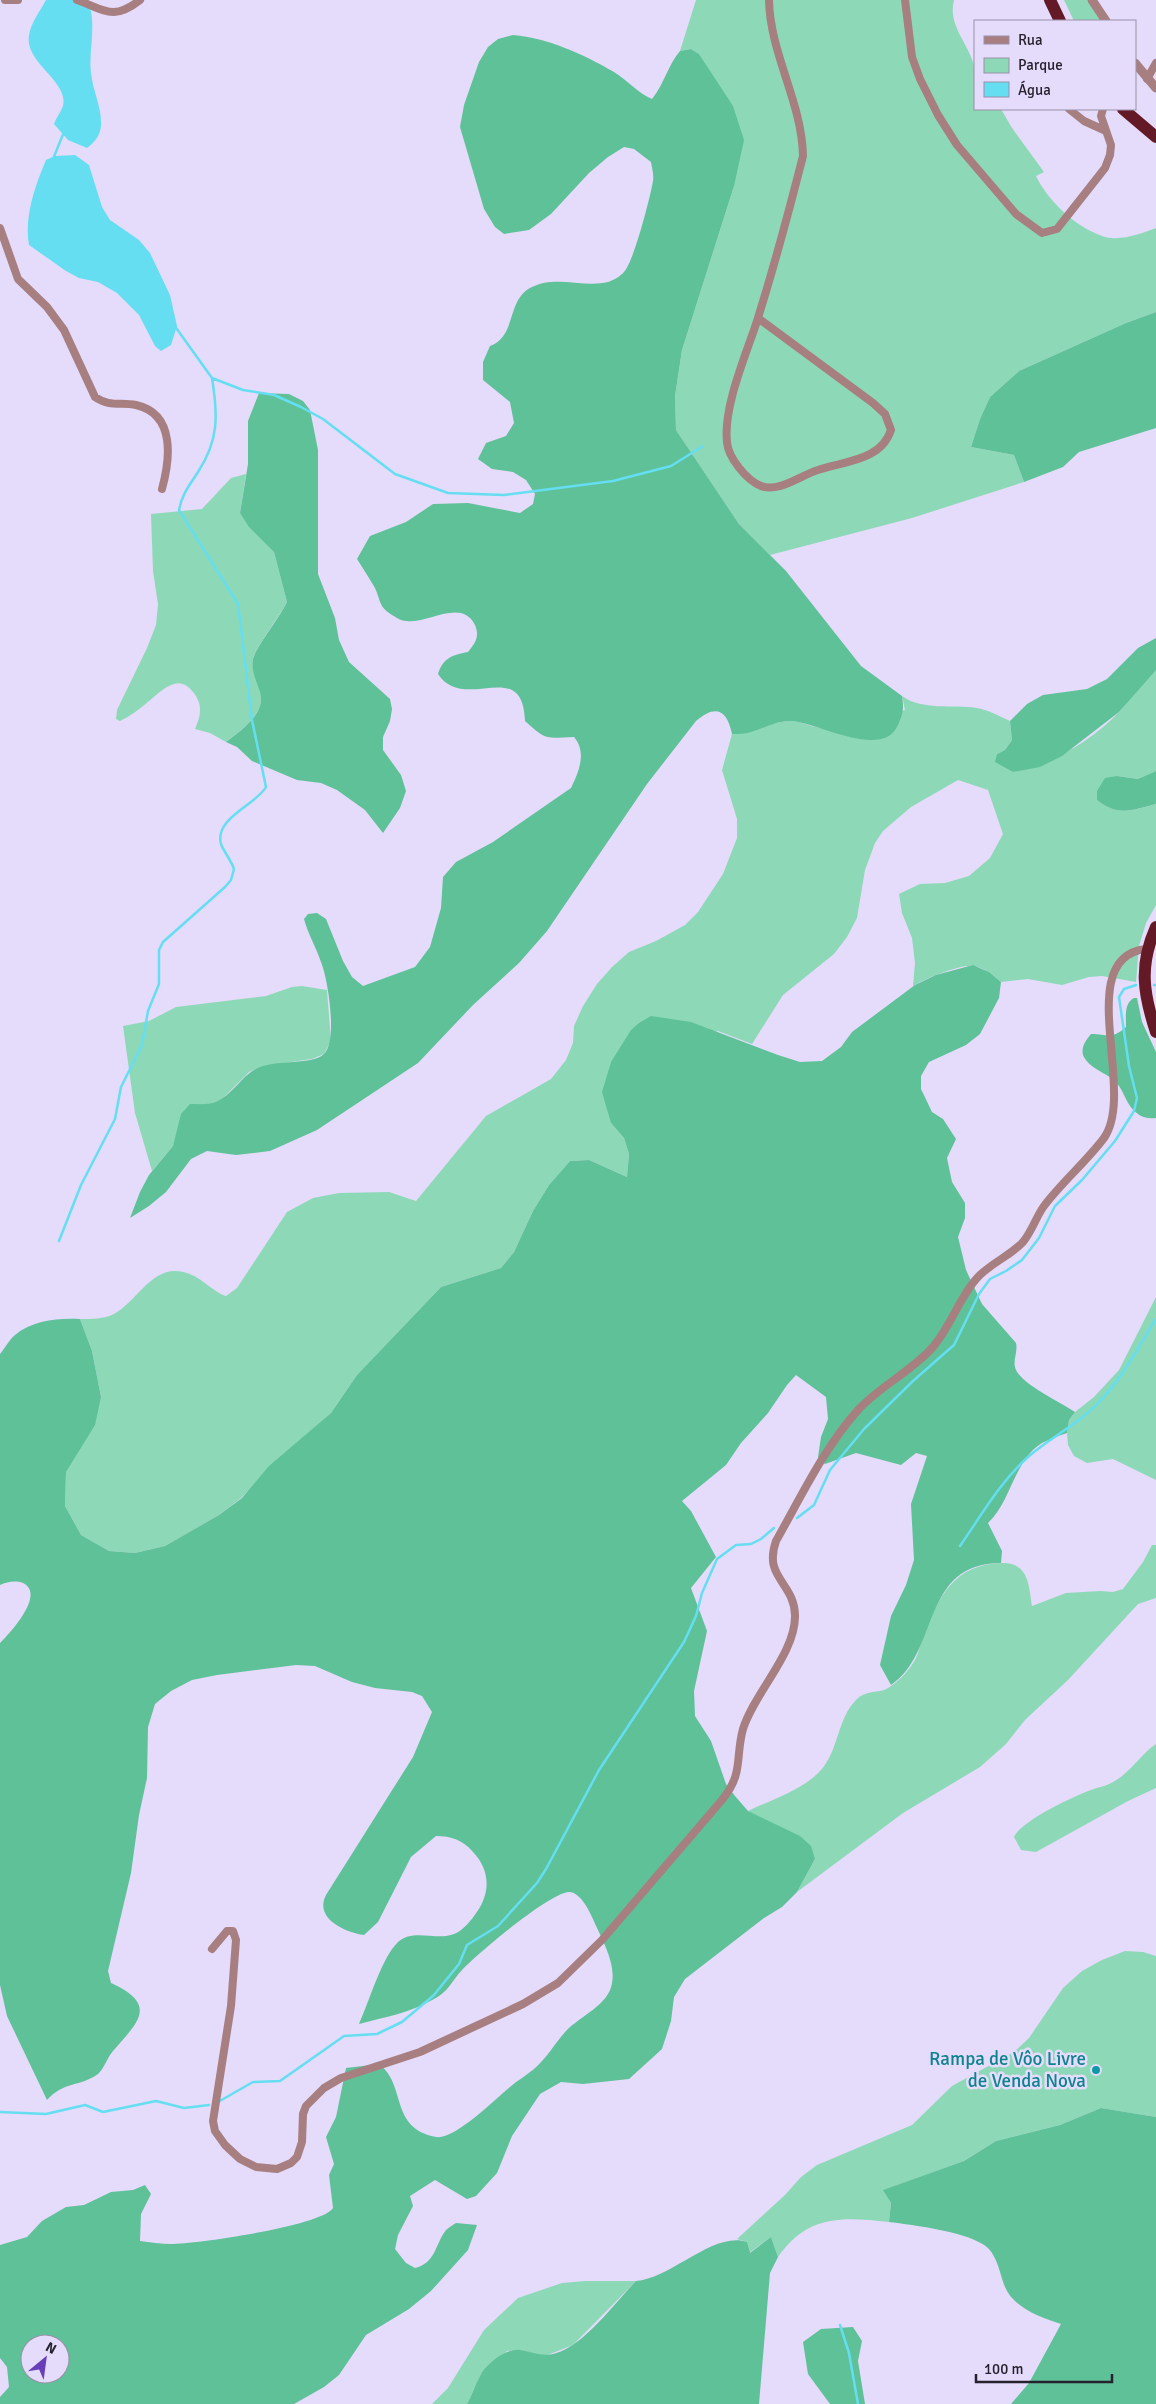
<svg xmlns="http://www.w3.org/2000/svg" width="1156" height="2404" font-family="Signika,sans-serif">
<rect width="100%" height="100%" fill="#e5dbfb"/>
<path fill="#8dd9b7" d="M696 0H954C947 27 971 45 975 70 977 82 975 96 975 109H1001L1012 128 1044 172 1036 176C1048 201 1076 227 1102 236 1119 242 1140 234 1156 228V312L1126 323 1019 371 990 397 980 419 971 447 1014 455 1024 482 912 518 770 555 739 524 676 430 675 396 682 350 734 186 710 72 699 54 691 49 680 51Z
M1064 0H1090L1104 21H1074Z
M246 474 240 513 274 552 287 602C281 614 254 650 253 659 251 671 260 682 261 693 264 716 241 729 226 742L210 733 195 729C200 717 203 708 196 696 180 671 165 688 149 701 140 709 130 716 120 721L116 719 117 710 147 648 156 625 158 604 153 571 151 514 202 509 231 478Z
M1156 670V771L1138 779 1117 776 1097 800C1118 817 1133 810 1156 804V905L1146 923 1139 946 1136 982 1102 976 1089 977 1062 985 1028 979 1001 982C993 975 986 969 975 966 962 963 924 979 913 986L915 963 912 938 902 913 899 894 920 884 945 883 969 876 990 858 1003 834 988 790 958 780 911 807 883 831 875 843 865 870 857 918 847 937 834 954 783 995 752 1044 718 1031 611 1062 609 1070 611 1123 624 1138 629 1154 627 1177 589 1160 570 1161 549 1185 533 1211 514 1252 501 1268 441 1287 357 1375 331 1413 288 1451 241 1498 219 1515 165 1546 135 1553 109 1551 81 1535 65 1506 66 1472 101 1397 92 1351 80 1319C91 1319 104 1319 114 1314 138 1301 152 1265 183 1272 200 1275 211 1291 226 1296L237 1288 287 1212 313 1198 339 1193 389 1192 416 1201 486 1116 551 1079 566 1060 573 1043 574 1026 583 1006 597 984 612 967 629 952 656 941 685 925 698 912 723 874 737 838V819L722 770 732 734C753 732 768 722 788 721 800 720 815 729 825 728 852 725 879 716 905 710L902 696C923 711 952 704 977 708 989 710 999 716 1010 721L1012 740 1005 750 997 754 1013 772C1053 763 1092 741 1120 711 1132 698 1141 680 1156 670Z
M302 986 327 990 331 1041 324 1054 312 1059 263 1066 249 1072 224 1097 177 1134 173 1146 152 1171 135 1113 123 1026 149 1021 176 1007 266 996 292 987Z
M1156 1297V1480L1113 1459 1087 1463 1074 1456 1068 1445 1067 1433 1069 1420 1075 1412 1094 1397 1119 1370Z
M1152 1545H1156V1598L1138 1604 1068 1680 1025 1720 1006 1744 980 1767 903 1813 797 1892 815 1859 748 1811C771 1800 803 1790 821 1770 839 1750 837 1719 856 1700 865 1691 873 1693 884 1690 896 1685 910 1670 916 1658 919 1652 920 1644 923 1637 938 1597 955 1563 1003 1563 1029 1563 1029 1587 1032 1606L1066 1593 1100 1591 1113 1592 1123 1589 1143 1562Z
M1156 1744V1788L1128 1801 1036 1852 1021 1850 1014 1837C1021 1821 1074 1796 1091 1790 1098 1787 1107 1786 1113 1782 1130 1773 1140 1755 1156 1744Z
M1125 1951 1143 1952 1156 1956V2117L1101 2108 1060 2125 996 2141 964 2161 884 2190 891 2203 889 2222C843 2217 808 2214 778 2257L771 2237 749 2253 747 2242 737 2239 785 2195 801 2177 817 2165 912 2125 952 2086 1014 2052 1029 2038 1063 1988 1082 1971 1102 1960Z
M585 2281H636L573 2345 545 2356 519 2350 507 2351 481 2374 467 2404H432L448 2388 484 2330 518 2298 562 2283Z"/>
<path fill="#5ec198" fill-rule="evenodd" d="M513 35C548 38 583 54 614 72 627 80 638 93 652 99 664 84 668 65 680 51L691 49 699 54 733 106 744 140 734 186 682 350 675 396 676 430 739 524 786 571 861 666 902 696C904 708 903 714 898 725 883 760 818 723 792 721 777 720 765 728 751 732 745 734 738 734 732 734 727 710 716 704 696 721L647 784 547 931 519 963 473 1005 418 1063 317 1130 270 1151 236 1155 207 1151 191 1159 166 1192 149 1206 130 1218 140 1192 149 1175 173 1146 181 1114 190 1104C198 1104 209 1105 216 1102 234 1094 242 1074 260 1067 277 1060 312 1065 324 1054 338 1041 328 979 321 962 316 947 308 934 304 919L308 914 317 913 326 919 343 961 352 977 363 986 415 967 430 947 441 908 443 877 456 862 493 842 571 788C579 772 587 752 574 737 546 738 547 741 525 721 523 655 464 714 438 674 443 658 452 655 468 652 475 643 480 637 475 625 460 594 419 632 397 618 392 615 385 611 382 606 379 601 378 594 375 588 369 578 363 568 357 559L370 536 406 522 433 504 468 503 520 513 533 504 535 494 526 480 513 472 492 469 478 459 486 443 506 436 514 423 510 402 483 380V362L490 346C517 337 506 299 532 287 556 275 583 288 608 282 612 281 621 276 624 272 634 261 650 198 653 181 654 175 652 168 651 162L634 149 624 147 608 157 589 173 551 214 529 230 504 234 495 227 484 209 460 127 464 105 479 62 488 47 498 39Z
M1156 312V428L1079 452 1063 467 1024 482 1014 455 971 447 980 419 990 397 1019 371 1126 323Z
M259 393 289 394 303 401 310 410 318 450V574L335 618 339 640 349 662 390 699 392 709 390 721 383 737V750L401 775 406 791 400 808 383 833 365 810 337 790 321 783 297 780 252 761 237 747 226 742C241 730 269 712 259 689 256 680 251 670 253 659 256 647 280 617 287 602L274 552 249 527 240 513 248 464V421Z
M1156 638V670L1119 712 1062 756 1040 767 1013 772 995 762 997 754 1005 750 1012 740 1010 721 1027 704 1043 695 1087 689 1107 679 1138 648Z
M1156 771V804C1132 810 1118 817 1097 800V791L1105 778 1117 776 1138 779Z
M973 965 989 972 1001 982 999 998 980 1034 966 1045 929 1062 921 1076V1089L932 1112 943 1119 956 1139 947 1158 952 1182 965 1203V1218L958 1237 966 1270 982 1304 1016 1343C1018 1351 1013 1360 1015 1367 1018 1383 1061 1402 1075 1412L1069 1420 1067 1433C1058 1436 1050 1439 1042 1443 1014 1460 1011 1502 988 1523L1002 1551 1001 1563C920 1563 940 1653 891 1685L880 1665 891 1616 906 1585 914 1560 911 1504 927 1456 916 1453 901 1465 856 1453 825 1464 818 1457 821 1437 828 1419 826 1397 796 1375 787 1385 768 1413 741 1443 726 1465 682 1501 691 1511 716 1557 691 1588 707 1631 694 1691 695 1716 711 1741 726 1784 735 1796 748 1811 800 1836 811 1846 815 1859 797 1892 782 1907 764 1918 685 1979 674 1997 671 2021 662 2049 629 2079 583 2084 561 2082 540 2094 512 2136 497 2173 476 2196 467 2199 435 2180 410 2196 413 2206 398 2235 395 2249 406 2263 415 2268C436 2263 435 2244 446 2230 449 2227 453 2225 456 2223L477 2225 468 2250 431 2291 409 2309 366 2335 339 2375 324 2387 294 2404H0V2397L9 2387 7 2367 0 2358V2245L27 2237 42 2221 66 2207 84 2205 111 2192 133 2190 145 2185 151 2194 141 2214 140 2241C150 2242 161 2244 171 2244 196 2244 322 2226 333 2208L329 2175 334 2164 326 2137 336 2117 346 2068 379 2064C407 2085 389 2128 436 2137 455 2140 495 2099 510 2087 518 2080 527 2075 534 2069 547 2058 555 2043 566 2031 580 2016 609 2005 612 1983 616 1962 601 1938 593 1919 589 1910 580 1892 569 1892 549 1893 477 1954 462 1970 451 1982 449 1991 434 1999 410 2013 385 2017 359 2024 369 2002 382 1957 398 1942 413 1928 437 1941 454 1934 462 1931 469 1923 474 1916 490 1896 492 1872 473 1852 463 1840 451 1836 436 1836L411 1857 378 1922 364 1935C344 1932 314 1918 326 1895L413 1757 432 1712 422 1696 412 1692 375 1688 352 1682 315 1666 296 1665 217 1675 192 1680 171 1691 155 1704 148 1727 147 1778 139 1815 131 1873 108 1971 111 1983C159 2005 138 2022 113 2051 107 2058 104 2069 98 2074 80 2087 64 2081 47 2100L7 2016 0 1985V1643C10 1633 46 1594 23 1583 15 1580 7 1582 0 1585V1354C5 1348 9 1340 15 1335 33 1320 58 1318 80 1319L92 1351 101 1397 95 1425 66 1472 65 1506 81 1535 109 1551 135 1553 165 1546 219 1515 242 1498 269 1466 331 1413 357 1375 441 1287 501 1268 514 1252 533 1211 549 1185 570 1161 589 1160 627 1177 629 1154 624 1138 611 1123 602 1092 611 1062 631 1030 639 1023 651 1016 691 1022 778 1055 800 1062 822 1061 841 1047 852 1032 915 985 936 975ZM30 2344H60V2374H30Z
M1134 998H1137L1142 1022 1156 1052V1118C1150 1119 1143 1118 1138 1114 1126 1106 1125 1092 1116 1082 1107 1073 1088 1068 1083 1055 1081 1047 1086 1040 1091 1034 1109 1034 1111 1040 1126 1027 1126 1016 1124 1003 1134 998Z
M1101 2108 1156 2117V2404H1011L1029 2383 1061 2324C1040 2317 1014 2308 1005 2287 1000 2275 998 2258 988 2248 971 2232 913 2225 889 2222L891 2203 883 2190 964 2161 996 2141 1060 2125Z
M771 2237 778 2257 770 2273 759 2404H467C472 2395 475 2385 480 2376 486 2364 506 2348 520 2350 538 2353 545 2359 564 2350 588 2339 617 2301 636 2281 671 2279 713 2231 747 2242L750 2253Z
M853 2327 862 2341 858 2361 865 2404H830L808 2374 803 2342 821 2329Z"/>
<path fill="#65def2" d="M46 0H87C98 21 88 50 91 73 93 92 102 107 101 126 100 136 95 142 87 148L68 140 54 124C56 118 61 112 63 106 69 81 24 63 29 35 31 23 40 11 46 0Z
M75 155 89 165 102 207 110 220 139 240 150 253 170 295 177 326 171 345 161 351 155 346 139 315 117 293 98 282 79 278 66 271 29 245C24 217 35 186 46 160L55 156Z"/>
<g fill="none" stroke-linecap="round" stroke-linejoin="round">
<path stroke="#65def2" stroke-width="2.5" d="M53 159 64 132
M174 325 212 378 243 390 274 395 301 407 323 419 395 474 448 493 504 495 613 481 671 466 703 446
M1154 985H1156
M59 1241 81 1185 115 1119 121 1087 142 1045 148 1011 159 984V950L163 942 225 887 231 880 234 869C231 860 224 852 221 844 214 818 256 805 266 787L252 720 238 604 179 510C182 494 189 486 198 472 219 440 218 415 212 378
M797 1518 814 1505 830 1470 864 1429 913 1381 954 1345 979 1294 990 1279 1006 1271 1022 1260 1039 1238 1055 1206 1082 1180 1115 1141 1134 1111 1137 1098 1129 1066 1119 997 1124 989 1136 985
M960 1546C981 1516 1000 1482 1028 1457 1051 1437 1079 1424 1100 1401 1124 1376 1138 1347 1156 1319
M218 2102 253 2082 280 2081 344 2036 377 2034 402 2022 434 1995 459 1964 467 1945 498 1926 537 1883 546 1869 599 1770 684 1642 696 1616 702 1593 717 1559 736 1545 751 1544 761 1539 774 1528
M0 2112 46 2114 85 2105 103 2112 156 2101 184 2108 209 2105
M840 2325 849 2353 858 2404"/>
<path stroke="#a77f80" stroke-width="8" d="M5 0H18
M77 0C105 10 113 21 140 0
M905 0 912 57 920 79 938 115 957 145 1016 214 1042 233 1057 229 1105 168 1110 155 1111 145 1101 116 1103 109
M1147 79 1156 63
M1069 109 1084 121 1106 131
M0 228 18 279 47 307 64 330 95 397C109 407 121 402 136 405 176 414 170 460 162 489
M758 318 873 403 885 414 891 430C881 461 844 461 818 470 801 475 779 493 761 486 746 480 728 457 727 442 723 407 746 355 757 321 774 267 789 211 803 156 802 102 770 54 769 0
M212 1949 227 1931H233L236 1940 231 2006 213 2121 215 2131 225 2145 240 2159 256 2167 277 2169 291 2163 297 2157 302 2142 303 2114 306 2106 324 2088 341 2078 420 2052 523 2004 558 1983 602 1940 722 1800C744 1773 735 1758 743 1729 754 1693 796 1653 795 1615 794 1582 763 1578 776 1541 801 1497 824 1448 858 1410 880 1386 912 1371 933 1347 952 1325 959 1297 978 1277 991 1263 1010 1256 1023 1242 1032 1231 1036 1217 1044 1206 1062 1182 1086 1162 1104 1138 1137 1092 1072 957 1146 949"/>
<path stroke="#a77f80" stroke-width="9" d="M1092 0 1106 21
M1135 63 1156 88"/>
<path stroke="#641a26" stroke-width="12" d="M1050 0 1060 21
M1123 109 1156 137
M1156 927C1139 965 1143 993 1156 1032"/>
</g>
<circle fill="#0f9aa8" stroke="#e5dbfb" stroke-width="2" cx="1096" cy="2070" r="5"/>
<g text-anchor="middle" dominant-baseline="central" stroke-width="5" stroke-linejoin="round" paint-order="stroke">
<g font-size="19" fill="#0d838f" stroke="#e5dbfb" text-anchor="end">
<text x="1086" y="2059">Rampa de Vôo Livre<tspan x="1086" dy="22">de Venda Nova</tspan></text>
</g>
</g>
<rect x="974" y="20" width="162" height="90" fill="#e5dbfb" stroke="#9991a9"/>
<rect x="984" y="36" width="25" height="8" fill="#a77f80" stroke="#9991a9"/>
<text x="1018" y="45" font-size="15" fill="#26222d">Rua</text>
<rect x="984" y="58" width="25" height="15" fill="#8dd9b7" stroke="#9991a9"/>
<text x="1018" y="70" font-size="15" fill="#26222d">Parque</text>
<rect x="984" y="82" width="25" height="15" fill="#65def2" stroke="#9991a9"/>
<text x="1018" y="95" font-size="15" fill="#26222d">Água</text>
<g transform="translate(45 2359) rotate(29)"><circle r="24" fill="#e5dbfb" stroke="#9991a9"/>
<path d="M0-4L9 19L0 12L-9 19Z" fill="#673fb7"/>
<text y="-8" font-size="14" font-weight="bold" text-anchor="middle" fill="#26222d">N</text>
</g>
<path d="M976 2374v8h136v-8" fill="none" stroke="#26222d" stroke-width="2.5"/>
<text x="984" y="2374" font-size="15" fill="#26222d" stroke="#e5dbfb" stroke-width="4" paint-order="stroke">100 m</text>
</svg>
